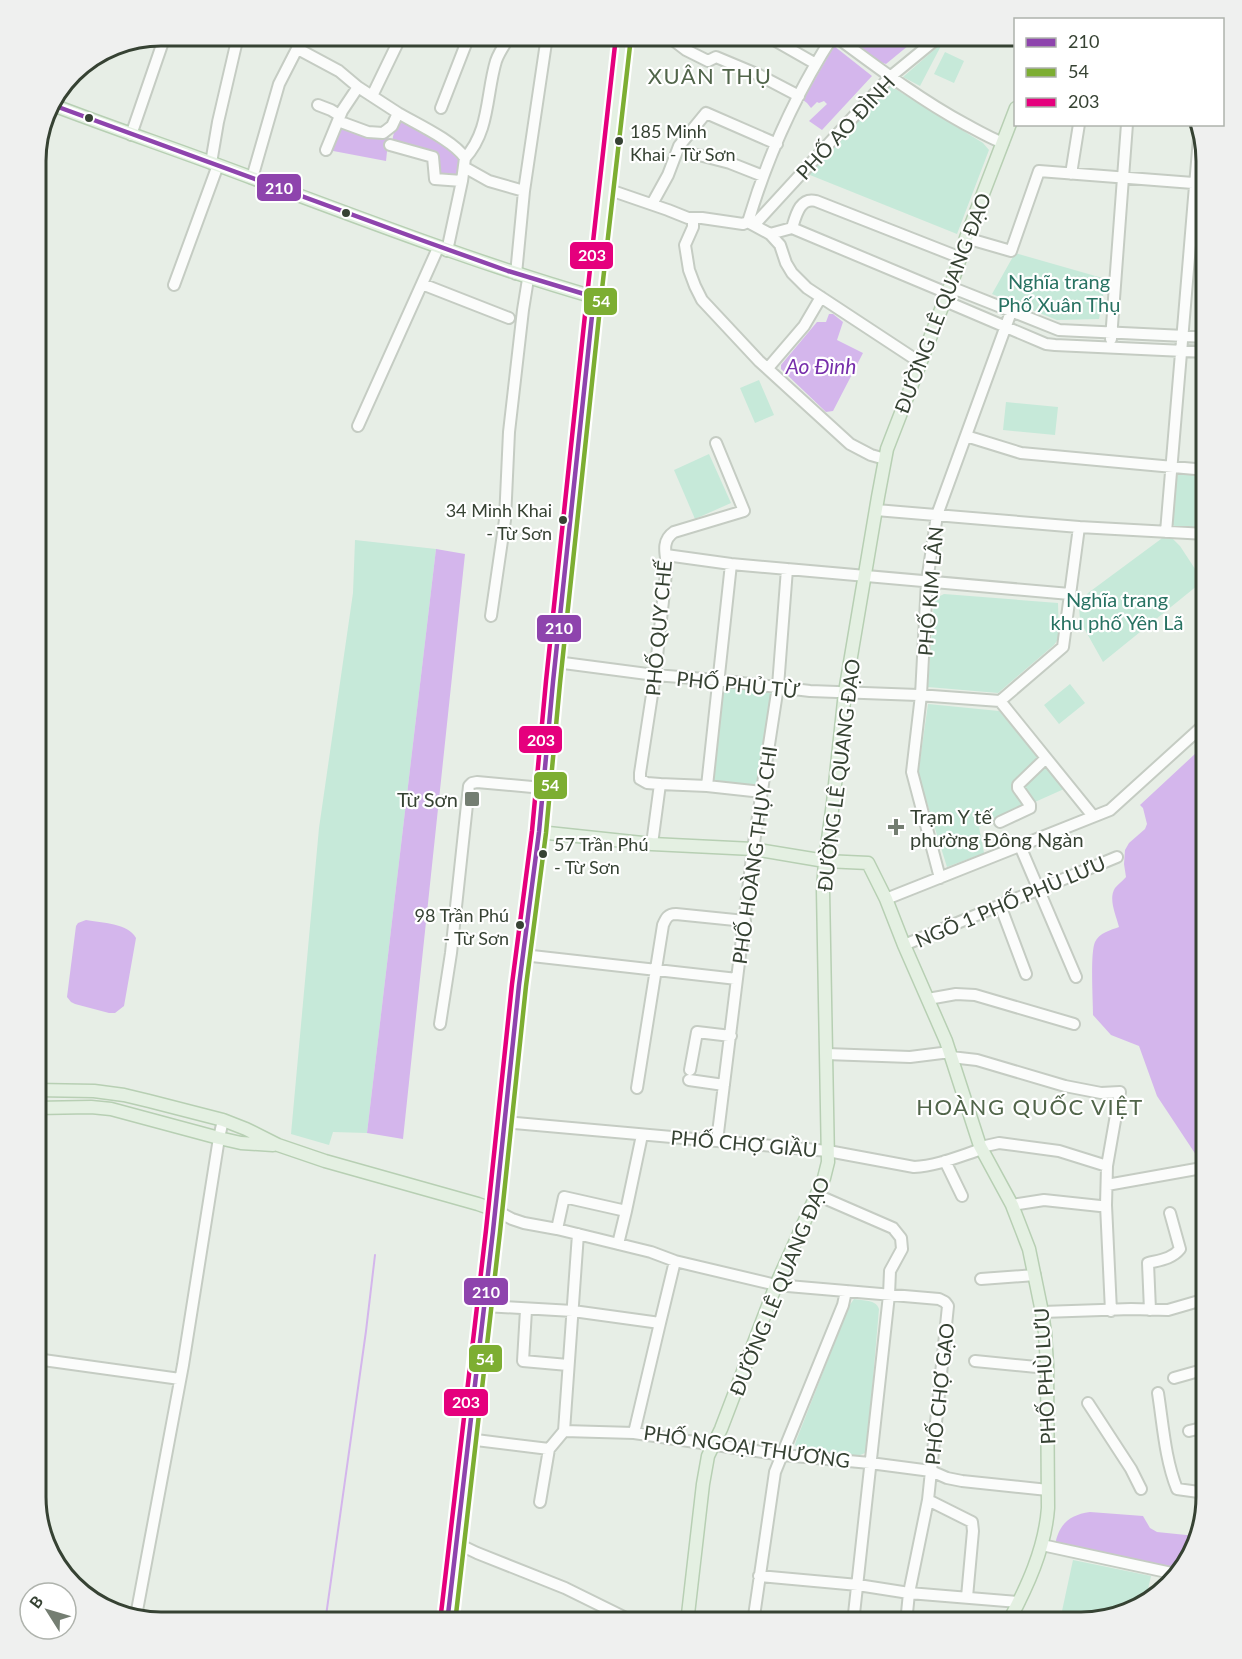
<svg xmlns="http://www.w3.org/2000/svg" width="1242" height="1659" font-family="Lato,sans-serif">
<rect width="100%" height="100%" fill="#e7eee6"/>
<path fill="#c6e9d9" d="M943 42 920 86 903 77Z
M945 52 964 61 954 83 934 74Z
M889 85 983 143 989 150 957 234 805 173Z
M1015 253 1106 279 1099 319 1057 320 992 294Z
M759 380 774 415 755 423 740 388Z
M1006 402 1058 407 1055 435 1003 430Z
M709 454 731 503 695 519 674 470Z
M1185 473 1206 474V529L1176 527 1170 523 1176 475Z
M1166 532 1180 546 1203 581 1103 662 1080 621 1079 606 1088 593 1161 539Z
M355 540 436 549 367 1133 333 1132 329 1145 291 1134 319 828 353 593Z
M944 594 1058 603 1059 638 1054 645 998 693 928 687 934 599Z
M722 682 774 689 759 786 709 783Z
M1070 684 1085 703 1059 724 1044 705Z
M928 704 999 711 1064 789 979 827 984 853 947 867 918 774Z
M854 1299C863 1301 876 1299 879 1309L867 1449 865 1453 858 1456 801 1450 795 1445 796 1441 849 1306Z
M1073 1560 1151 1576 1145 1603 1096 1618 1062 1611Z"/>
<path fill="#d4b6ec" d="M850 36H920L886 64 874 60Z
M834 46 872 76 822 130 809 121 827 104 824 101 819 103 817 102 811 108 807 103 803 100Z
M404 119 460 156 459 178H439L435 155 392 144C393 135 395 123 404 119Z
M338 125 389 133 386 161 328 150Z
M829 314H833L843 322 837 340 863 353 833 411 826 412 781 369V365L817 322H826Z
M436 549 465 554 403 1139 367 1133Z
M1196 753 1206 764V1170L1157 1096 1139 1046 1111 1035 1093 1015C1093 1000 1090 953 1095 942 1099 933 1111 930 1119 927 1116 915 1108 899 1115 888 1118 884 1123 881 1126 877L1124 864 1125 850 1129 843 1145 829 1147 824 1143 808 1140 805Z
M86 920C102 923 128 923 136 938L124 1006 115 1013H109L75 1004 71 1002 67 997 76 926 78 923Z
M1090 1512 1143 1516 1150 1528 1157 1532 1196 1536 1189 1560 1179 1571 1055 1545C1059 1524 1069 1515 1090 1512Z"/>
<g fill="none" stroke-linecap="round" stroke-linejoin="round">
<path stroke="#d4b6ec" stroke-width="2" d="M325 1623 366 1331 375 1255"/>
<g stroke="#c5ccc3" stroke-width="14">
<path id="minor" d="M767 36 816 64
M835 36C877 67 919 99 965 124 978 131 990 138 1003 143
M673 40 686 50 708 61 716 57 759 75 799 96
M298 49 339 71 358 87 398 113 392 126 383 133 368 132 338 121
M372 96 401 36
M318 105 331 110 339 115
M441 108 469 36
M398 113C417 124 454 141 465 158
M131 135 165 36
M390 145 433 157 435 179 462 181
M326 150 342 111 358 87
M699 155 730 163 763 176
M465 158C490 131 486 94 496 61 499 52 505 44 510 36
M211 163 218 122 238 36
M464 167 489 181 524 191
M1071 174 1079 124
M252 178 279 84 300 43
M607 189 668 210 688 218H702L743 224 748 222C767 158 797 92 833 36
M652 204 668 175 679 146 706 113 777 144
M693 218V227L685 245 689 270 695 286 702 300 759 361 850 444 871 455 885 459
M748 222 770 234 780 245 786 263 792 273 807 288 921 363
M755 224 890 77 940 36
M770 234 792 228
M966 238 1011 251 1039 171 1206 184
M447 251 462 181 465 158
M516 274 524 191 547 36
M422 284 509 318
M174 285 218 165
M947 293 792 228C796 215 800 197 816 201L961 258
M947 293 952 304 1046 344 1055 345 1206 352
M947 293 958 290 1059 330 1206 337
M1111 339 1127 124
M768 368 804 326 821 297
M358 426 438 248
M966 436 1021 453 1206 470
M876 510 1079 527 1206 534
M1166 532 1199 138
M666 555 731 564 1070 594
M491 616 505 520 509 432 523 310 528 279
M556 662 655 675 717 680 810 691 918 695 1000 701 1093 816
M1000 701 1063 647 1079 527
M660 784 707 786 762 792
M707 786 731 564
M1000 822 1030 808V805L1018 788V785L1046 758
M652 844 660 784 647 783 640 779V773L655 675 667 564C665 552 662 540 674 532L744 511 716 443
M1020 846 1076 977
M940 878 912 772 921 695 927 581 937 515 1011 312
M886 899 1110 810 1206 723
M1000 905 1026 974
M904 945 1117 857
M523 955 737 979
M928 999 956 994 975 995 1074 1024
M440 1024 451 953 469 786 472 783 477 782 543 788
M826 1054 910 1057 950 1052
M951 1057 977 1060 1065 1086 1101 1093 1120 1092 1107 1166 1106 1205
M690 1070 697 1032 731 1036
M689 1080 724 1085
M637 1088 663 925C666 918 668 914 676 914L745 921
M504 1122 828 1151 914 1167C937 1166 960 1156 982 1149
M717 1141 753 849 778 686 787 569
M981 1147 999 1143 1059 1151 1107 1166
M945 1161 962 1196
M1107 1185 1202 1168
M817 1195 893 1228 901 1238 902 1249 890 1271 889 1295 853 1623
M1012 1205 1044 1200 1100 1206 1106 1205 1111 1311
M495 1210 512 1219 524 1223 557 1229 651 1252 675 1261 776 1285 939 1299 945 1302 948 1306 928 1500 909 1593 906 1623
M626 1211 642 1135
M557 1229 564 1197 626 1211 618 1244
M981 1279 1035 1275
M484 1306 573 1311 660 1323 634 1433 783 1455 870 1463 931 1471 947 1478 962 1481 1048 1490
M526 1310 523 1361 568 1365
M1150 1310 1148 1263C1160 1260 1172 1259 1180 1249L1170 1213
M1042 1312 1131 1309 1168 1310 1206 1299
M660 1323 675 1261
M36 1359 180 1379
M975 1361 1047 1368
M1174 1378 1206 1369
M1158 1393C1163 1425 1165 1459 1177 1489L1206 1493
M1088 1403 1131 1469 1141 1489
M564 1431 578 1234
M564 1431 634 1433
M1189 1431 1206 1427
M468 1439 549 1449
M928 1500 972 1522 973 1531 967 1597
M540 1502 549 1449 564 1431
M456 1543 477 1553 565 1588 636 1623
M1042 1545 1176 1574
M759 1576 858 1585 909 1593 1019 1602
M136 1616 183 1365 219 1138 223 1120
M753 1623 775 1472 843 1305 846 1291"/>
</g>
<g stroke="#b7cfb3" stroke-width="15">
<path id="major" d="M50 104C118 130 187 153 255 179 368 221 479 264 594 297
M539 832 652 844 753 849 825 861 868 863 886 899 904 945 946 1041 980 1146 1012 1205 1029 1249 1042 1312 1045 1333 1047 1365 1048 1508C1045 1549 1027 1587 1008 1623
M36 1090 94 1091 124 1095 149 1101 223 1120 246 1129 278 1145 325 1161 478 1204 495 1210
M36 1108 91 1107 111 1109 219 1138 241 1143 273 1145
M447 1623 493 1231 519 985 539 832 553 682 594 297 624 36
M687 1623 703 1484 708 1456 721 1429 776 1285 824 1178 828 1162 823 890 825 861 833 803 845 692 878 497 887 449 956 271 966 238 1016 108"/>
</g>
<use href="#minor" stroke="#fbfcfb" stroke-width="10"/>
<use href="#major" stroke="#e4f0e2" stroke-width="12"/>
<g stroke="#fff" stroke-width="9">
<path id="bus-1" d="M50 104 424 241 508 271 594 297
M447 1623 493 1231 519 985 539 832 553 682 594 297"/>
</g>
<g stroke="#fff" stroke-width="9">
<path id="bus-2" d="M455 1623 500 1232 526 986 546 833 560 683 601 298 631 37"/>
</g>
<g stroke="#fff" stroke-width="9">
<path id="bus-3" d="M440 1622 486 1230 512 984 532 831 546 681 587 296 616 36"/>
</g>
<use href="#bus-1" stroke="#8e44ad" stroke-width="4.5"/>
<use href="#bus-2" stroke="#7dae32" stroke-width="4.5"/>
<use href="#bus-3" stroke="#e5007d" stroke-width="4.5"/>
</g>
<g fill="#364233" stroke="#fff" stroke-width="2">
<circle cx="89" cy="118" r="5"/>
<circle cx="619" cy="141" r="5"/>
<circle cx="346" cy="213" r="5"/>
<circle cx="563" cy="520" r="5"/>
<circle cx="543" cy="854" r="5"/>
<circle cx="520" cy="925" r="5"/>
</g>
<g fill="#747e72" stroke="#fff" stroke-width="2">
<rect x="464" y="791" width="16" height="16" rx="3"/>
<path d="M893 818h6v6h6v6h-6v6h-6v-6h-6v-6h6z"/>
</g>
<g text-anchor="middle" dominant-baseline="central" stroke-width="4.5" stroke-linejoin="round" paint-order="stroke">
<g font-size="18" fill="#364233" stroke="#fff" text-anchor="start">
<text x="630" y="131">185 Minh<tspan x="630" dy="23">Khai - Từ Sơn</tspan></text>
<text x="552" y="510" text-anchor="end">34 Minh Khai<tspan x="552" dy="23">- Từ Sơn</tspan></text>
<text x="554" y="844">57 Trần Phú<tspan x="554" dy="23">- Từ Sơn</tspan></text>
<text x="509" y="915" text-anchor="end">98 Trần Phú<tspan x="509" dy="23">- Từ Sơn</tspan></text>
</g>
<g font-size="20" fill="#364233" stroke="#fff">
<text transform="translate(845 127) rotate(-47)">PHỐ AO ĐÌNH</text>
<text transform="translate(942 303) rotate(-69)">ĐƯỜNG LÊ QUANG ĐẠO</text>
<text transform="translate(930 591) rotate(-85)">PHỐ KIM LÂN</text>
<text transform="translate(658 628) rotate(-85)">PHỐ QUY CHẾ</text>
<text transform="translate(738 684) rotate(6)">PHỐ PHỦ TỪ</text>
<text transform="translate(838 775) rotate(-83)">ĐƯỜNG LÊ QUANG ĐẠO</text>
<text transform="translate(754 855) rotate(-82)">PHỐ HOÀNG THỤY CHI</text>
<text transform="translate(1010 901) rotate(-23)">NGÕ 1 PHỐ PHÙ LƯU</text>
<text transform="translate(744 1143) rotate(5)">PHỐ CHỢ GIẦU</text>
<text transform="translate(779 1286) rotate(-68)">ĐƯỜNG LÊ QUANG ĐẠO</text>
<text transform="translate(1044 1376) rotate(-93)">PHỐ PHÙ LƯU</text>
<text transform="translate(939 1394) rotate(-84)">PHỐ CHỢ GẠO</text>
<text transform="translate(747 1446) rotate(8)">PHỐ NGOẠI THƯƠNG</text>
</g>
<g font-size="20" fill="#287262" stroke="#fff">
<text x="1059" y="281">Nghĩa trang<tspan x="1059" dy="23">Phố Xuân Thụ</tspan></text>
<text x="1117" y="599">Nghĩa trang<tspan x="1117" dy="23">khu phố Yên Lã</tspan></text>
</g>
<g font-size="20" fill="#364233" stroke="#fff" text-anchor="end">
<text x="458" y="799">Từ Sơn</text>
<text x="910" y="816" text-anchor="start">Trạm Y tế<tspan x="910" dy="23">phường Đông Ngàn</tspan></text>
</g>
<g font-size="21" font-style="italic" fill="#772fab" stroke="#fff">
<text x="821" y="365">Ao Đình</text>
</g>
<g font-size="22" letter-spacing="1.5" fill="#51654a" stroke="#fff">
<text x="710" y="75">XUÂN THỤ</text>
<text x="1030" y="1106">HOÀNG QUỐC VIỆT</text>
</g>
</g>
<path d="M0 0H1242V1659H0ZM161 46H1081A115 115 0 0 1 1196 161V1497A115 115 0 0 1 1081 1612H161A115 115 0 0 1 46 1497V161A115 115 0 0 1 161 46Z" fill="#eff0ef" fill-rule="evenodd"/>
<path fill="none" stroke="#364233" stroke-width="3" d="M161 46H1081A115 115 0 0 1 1196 161V1497A115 115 0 0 1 1081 1612H161A115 115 0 0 1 46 1497V161A115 115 0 0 1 161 46Z"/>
<g stroke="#fff" stroke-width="2">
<rect x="256" y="173" width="46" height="29" rx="6" fill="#8e44ad"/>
<rect x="569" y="241" width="45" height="29" rx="6" fill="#e5007d"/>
<rect x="583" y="287" width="35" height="29" rx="6" fill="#7dae32"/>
<rect x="536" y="614" width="46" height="29" rx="6" fill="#8e44ad"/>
<rect x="518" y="725" width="45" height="29" rx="6" fill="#e5007d"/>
<rect x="533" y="771" width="35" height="29" rx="6" fill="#7dae32"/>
<rect x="463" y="1277" width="46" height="29" rx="6" fill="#8e44ad"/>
<rect x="468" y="1344" width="35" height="29" rx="6" fill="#7dae32"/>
<rect x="443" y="1388" width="46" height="29" rx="6" fill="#e5007d"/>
</g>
<g font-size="16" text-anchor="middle" font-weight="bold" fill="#fff">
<text x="279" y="194">210</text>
<text x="592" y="261">203</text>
<text x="601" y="307">54</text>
<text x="559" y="634">210</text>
<text x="541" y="746">203</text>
<text x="550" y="791">54</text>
<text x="486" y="1298">210</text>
<text x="485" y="1365">54</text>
<text x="466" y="1408">203</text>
</g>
<rect x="1014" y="18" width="210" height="108" fill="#ffffff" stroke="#afb3ad" stroke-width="1.5"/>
<rect x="1026" y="38" width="30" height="9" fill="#8e44ad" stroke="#afb3ad" stroke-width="1.5"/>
<text x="1068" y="48" font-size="18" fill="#364233">210</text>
<rect x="1026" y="68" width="30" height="9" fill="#7dae32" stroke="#afb3ad" stroke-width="1.5"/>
<text x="1068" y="78" font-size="18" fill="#364233">54</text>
<rect x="1026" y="98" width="30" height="9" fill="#e5007d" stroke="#afb3ad" stroke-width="1.5"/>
<text x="1068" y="108" font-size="18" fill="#364233">203</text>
<g transform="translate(48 1611) rotate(307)"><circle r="28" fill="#ffffff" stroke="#afb3ad" stroke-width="1.5"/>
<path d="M0-4.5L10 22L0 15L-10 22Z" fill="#747e72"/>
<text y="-9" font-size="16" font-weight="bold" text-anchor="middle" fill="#364233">B</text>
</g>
</svg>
